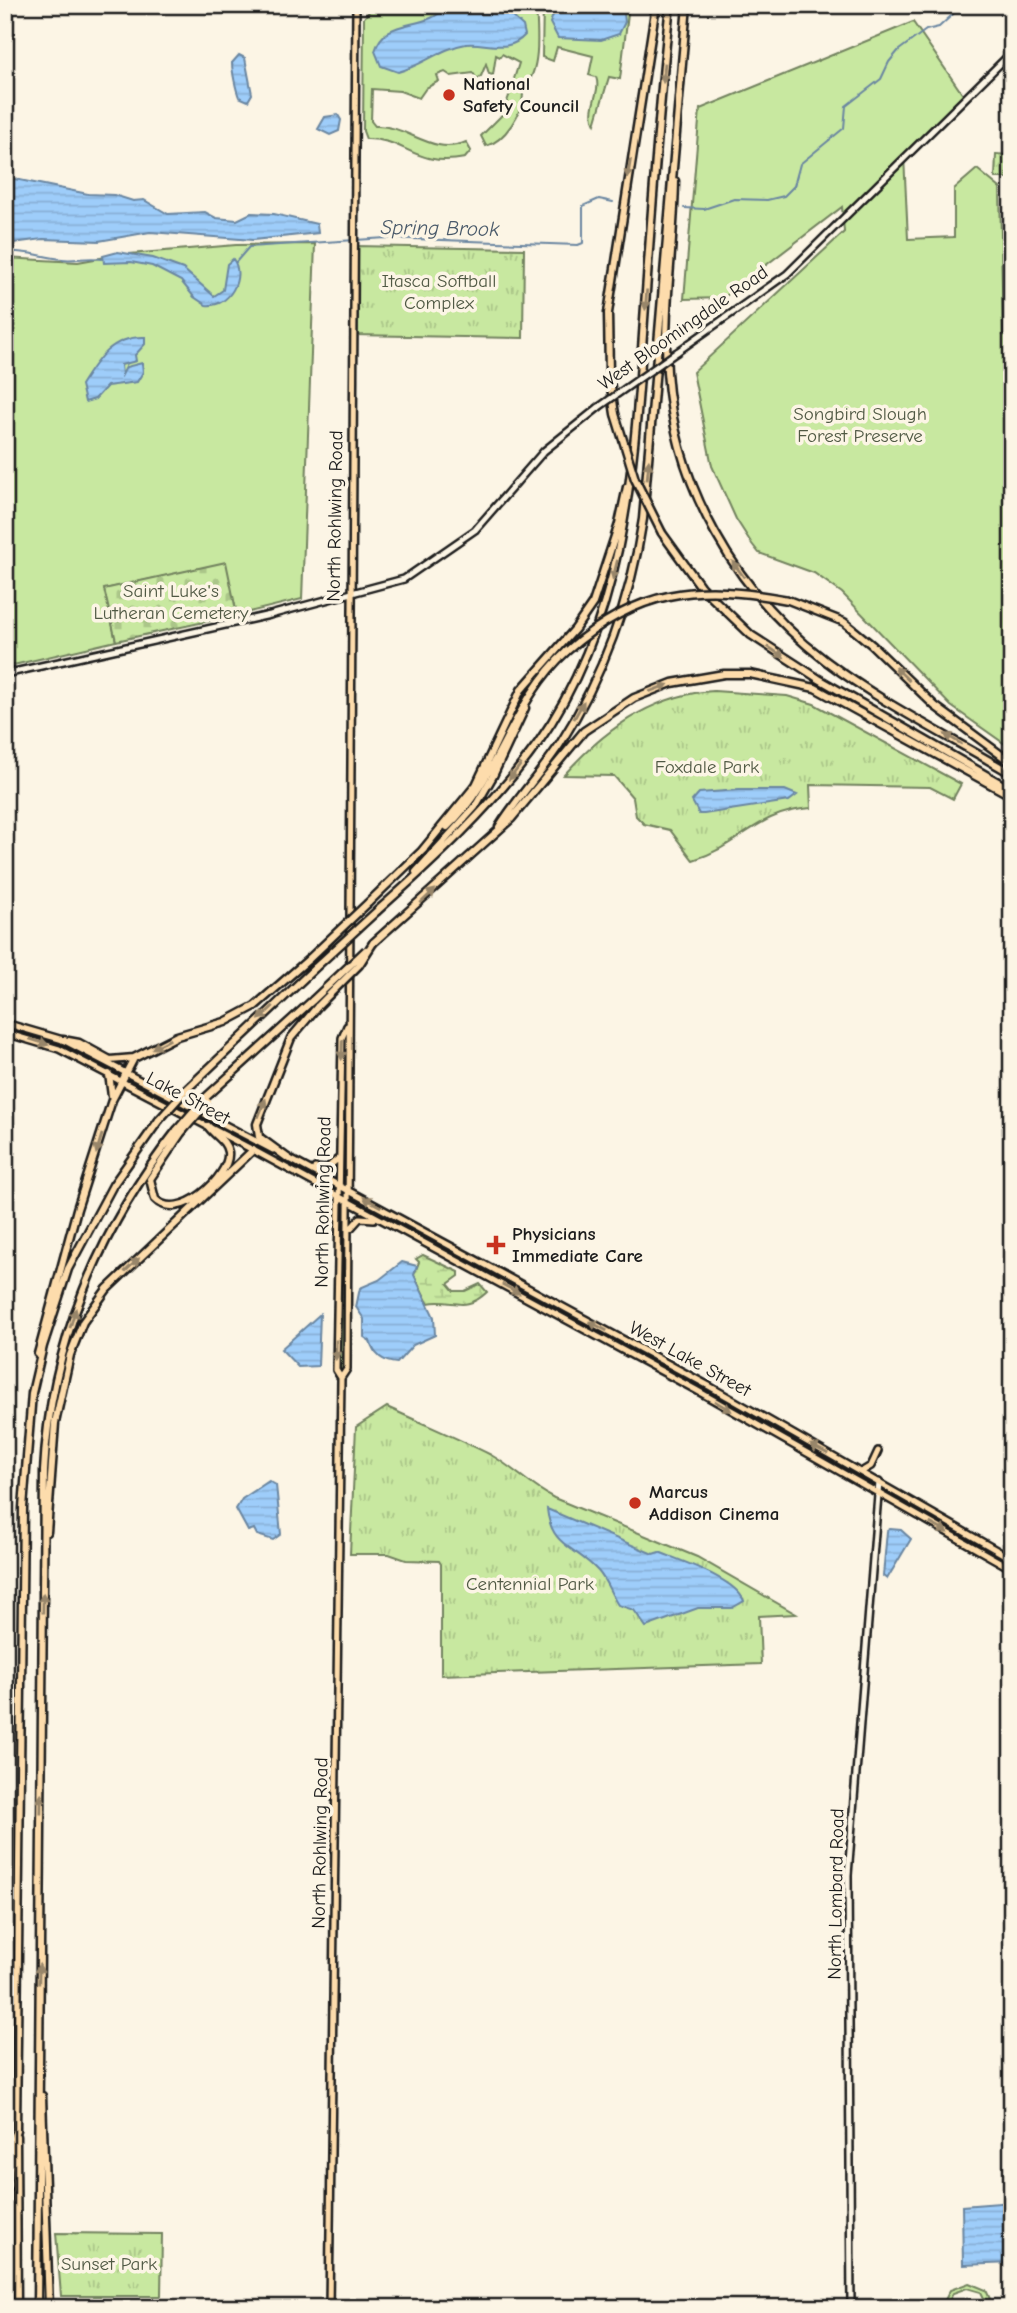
<svg xmlns="http://www.w3.org/2000/svg" width="1017" height="2313" font-family="'Comic Neue',sans-serif">
<defs>
<pattern id="wetland-marsh" width="20" height="14" patternUnits="userSpaceOnUse" patternTransform="scale(1.75)"><rect width="20" height="14" fill="#c8e8a0"/><path d="M1 5h8M5 5V1M11 12h8M15 12V8" fill="none" stroke="#abc689"/></pattern>
<pattern id="cemetery-stones" width="16" height="16" patternUnits="userSpaceOnUse" patternTransform="scale(1.75)"><rect width="16" height="16" fill="#c8e8a0"/><path d="M2 7V4a2 2 0 0 1 4 0v3zM10 15v-3a2 2 0 0 1 4 0v3z" fill="#abc689"/></pattern>
<pattern id="park-tufts" width="24" height="20" patternUnits="userSpaceOnUse" patternTransform="scale(1.75)"><rect width="24" height="20" fill="#c8e8a0"/><path d="M3 7l-1-3M5 7V3M7 7l1-3M15 17l-1-3M17 17v-4M19 17l1-3" fill="none" stroke="#abc689"/></pattern>
<pattern id="water-rules" width="6" height="5" patternUnits="userSpaceOnUse" patternTransform="scale(1.75)"><rect width="6" height="5" fill="#9ecdfa"/><path d="M0 2.5h6" fill="none" stroke="#88afd6"/></pattern>
</defs>
<rect width="100%" height="100%" fill="#fcf5e5"/>
<filter id="ink" filterUnits="userSpaceOnUse"><feTurbulence type="fractalNoise" baseFrequency=".0143" numOctaves="2"/><feDisplacementMap in="SourceGraphic" scale="14" xChannelSelector="R" yChannelSelector="G"/><feConvolveMatrix kernelMatrix="1 2 1 2 8 2 1 2 1" color-interpolation-filters="sRGB"/></filter>
<g filter="url(#ink)">
<path fill="#c8e8a0" stroke="#72825e" stroke-width="2" d="M5 5H7V123H5Z
M406 5H536C537 27 542 69 525 86L513 82 519 63 502 54 500 57 496 55 493 75 489 74 486 64 481 76 477 79 473 73 451 76 445 72 437 75 439 81 426 88 419 98 400 91 372 89 371 121 375 126C407 124 432 157 466 142L471 151 465 158C414 168 406 138 366 139L363 131 364 18 371 9Z
M543 5H629L620 79 609 77 595 124C586 108 602 92 596 77L589 75 593 56 557 47 553 61 542 57Z
M913 22 963 95 904 156 908 239 954 237V189L977 169 1000 188 1003 335 1012 336V749L951 706 842 593 814 573 759 553 752 544 736 519 712 466 693 372 844 232 842 207 723 298 684 299 700 109Z
M512 88 523 94C523 112 505 141 486 146L481 136 502 115Z
M315 244 302 599 237 615 225 563 105 589 116 641 5 667V258L78 262 117 255 236 245Z
M341 1287 345 1350 340 1372Z
M969 2283 986 2290 994 2308H989L981 2292 967 2288 953 2293 946 2308H941L950 2290Z"/>
<path fill="url(#wetland-marsh)" stroke="#72825e" stroke-width="2" d="M423 1255 459 1272V1276L448 1284 454 1291H465L480 1284 487 1292C464 1314 454 1298 428 1303L414 1275 419 1262 416 1259Z"/>
<path fill="url(#cemetery-stones)" stroke="#72825e" stroke-width="2" d="M226 562 237 615 116 641 104 589Z"/>
<path fill="url(#park-tufts)" stroke="#72825e" stroke-width="2" d="M996 154 1008 155 1007 178H995Z
M355 246 524 249 523 338 354 335Z
M714 691 787 696 814 704 961 784 953 799 930 787 810 785 811 808C755 812 741 846 693 860L670 830 644 824 636 816 633 798 614 776 564 775C603 731 653 694 714 691Z
M387 1407C421 1423 457 1438 491 1455 514 1468 530 1486 554 1498L697 1557 796 1614 759 1616 761 1664 441 1675V1564L439 1561 406 1560 389 1554H350L356 1427Z
M56 2233 162 2234 161 2296H61Z"/>
<path fill="url(#water-rules)" stroke="#6a86a1" stroke-width="2" d="M450 5H500L523 26 525 35C508 54 488 42 466 44 441 48 422 66 398 72L381 66 375 51C384 22 408 28 431 18 438 15 444 10 450 5Z
M590 5H623L625 22 619 34 601 40 558 38 550 23 555 10 561 8 580 12Z
M239 55 245 58 252 94 248 101 239 97C236 90 232 71 232 63Z
M338 115 341 120 339 131 330 135 318 129 325 117Z
M5 177 88 194 114 195 133 201 144 200 168 214 205 212 216 218 237 220 251 213 274 214 317 224 318 233 253 240 150 232 99 241 43 239 5 244Z
M118 252 153 258 183 269 214 296 223 290 227 264 233 259C246 277 229 308 206 305L194 297 181 281 152 266 131 262 104 263 103 256Z
M145 337V344L135 355 136 361 121 365 122 375 126 367 142 363 143 372 137 382 107 386 95 399 85 402 81 385C97 359 112 336 145 337Z
M739 790H785L797 795 789 801 704 814H699L692 801 699 793Z
M402 1262 417 1266 414 1275 434 1317 435 1335 413 1345 397 1363C383 1362 374 1355 370 1341L364 1337V1319L356 1307 360 1288 379 1280Z
M320 1314 318 1366 298 1367 281 1349Z
M269 1481 276 1485 281 1534 273 1540 257 1535 254 1529 248 1531 236 1509 242 1499Z
M547 1509 653 1554 659 1552C681 1561 736 1579 744 1601L732 1608H698L646 1627 634 1610 618 1605C610 1593 607 1581 598 1571 575 1546 551 1547 547 1509Z
M890 1529 901 1530 911 1539 887 1579 883 1576 887 1531Z
M1012 2202V2263L963 2265 962 2206Z"/>
<g fill="none" stroke-linecap="round" stroke-linejoin="round">
<path stroke="#6a86a1" stroke-width="2" d="M684 208 704 209 734 199 767 200 784 196 794 186 800 164 844 128 846 106 881 79 889 62 899 50 926 30 939 27 963 5
M5 252C26 250 42 257 62 259 76 261 88 256 102 259
M236 262 249 247 386 238 578 245 583 243V206L599 199 613 202"/>
<g stroke="#1c1c1c" stroke-width="10">
<path id="secondary" d="M677 352 787 274 1012 52
M5 674 270 615 404 579 475 530 544 451 599 407
M851 2308 848 1875 879 1482"/>
</g>
<g stroke="#1c1c1c" stroke-width="10">
<path id="primary" d="M5 1023 63 1040 273 1150
M5 1033 59 1049 253 1150 696 1390 1012 1569
M288 1158 709 1386 1012 1559
M315 1168 326 1169 339 1158
M351 1228 360 1218 374 1219
M341 1378 336 1370 342 1038 347 1026
M861 1472 871 1466 878 1451
M329 2308 341 1378 347 1369 356 5"/>
</g>
<g stroke="#1c1c1c" stroke-width="11">
<path id="highway" d="M675 181C674 245 663 309 667 372 675 486 735 592 826 661 883 704 950 737 1012 774
M615 414 609 374 608 313 656 5
M662 533 701 587 751 635 819 679 1012 790
M788 600 844 622 872 645 935 706 1012 763
M447 827C500 777 512 700 567 651
M499 827C517 798 541 773 560 744 603 676 631 598 643 519L687 5
M421 852 476 785 521 690 575 629 593 603 619 524 627 487
M416 872 475 807 493 776 525 708
M368 903 424 849
M377 911C436 859 492 807 538 743 629 613 634 458 645 306 652 206 659 105 670 5
M373 943 511 819 584 731 634 698 672 683 724 674H750L815 688 1012 796
M63 1040 79 1043 110 1060 134 1058 177 1036 225 1022 255 1006 309 959
M109 1074 112 1096
M186 1090 316 967
M204 1099 313 1000
M181 1133 150 1179 155 1199C179 1224 231 1176 228 1152 226 1140 215 1136 208 1126
M289 1159 259 1137 257 1124 291 1038 318 1006
M38 1354 77 1209 112 1100 134 1058
M47 1532 55 1423 70 1355 83 1322 107 1289 253 1150
M42 2096 49 2308
M16 2136 17 2308
M5 2223 11 2143 16 2130 23 1508 32 1393 43 1346 68 1269 113 1185 159 1120
M37 2308 44 1471C50 1345 99 1229 177 1130"/>
</g>
<use href="#secondary" stroke="#fcf5e5" stroke-width="5"/>
<use href="#primary" stroke="#fddcac" stroke-width="5"/>
<use href="#highway" stroke="#fddcac" stroke-width="6"/>
<g stroke="#1c1c1c" stroke-width="10" stroke-linecap="butt">
<path id="secondary-bridge" d="M599 407 677 352"/>
</g>
<g stroke="#1c1c1c" stroke-width="11" stroke-linecap="butt">
<path id="highway-bridge" d="M615 414 635 479 662 533
M567 651C638 588 699 583 788 600
M309 959 368 903
M316 967 377 911
M313 1000 366 950
M318 1006 359 965 373 943
M159 1120 186 1090
M177 1130 204 1099
M181 1133 208 1102"/>
</g>
<use href="#secondary-bridge" stroke="#fcf5e5" stroke-width="5"/>
<use href="#highway-bridge" stroke="#fddcac" stroke-width="6"/>
</g>
<defs><path id="oneway-solid" d="M-6-.8H1V-3.2L6.5 0L1 3.2V.8H-6Z" transform="scale(1.75)"/></defs>
<g fill="#98866b">
<use href="#oneway-solid" transform="translate(664 73) rotate(95)"/>
<use href="#oneway-solid" transform="translate(629 169) rotate(99)"/>
<use href="#oneway-solid" transform="translate(646 300) rotate(94)"/>
<use href="#oneway-solid" transform="translate(648 470) rotate(-85)"/>
<use href="#oneway-solid" transform="translate(738 569) rotate(-126)"/>
<use href="#oneway-solid" transform="translate(615 570) rotate(104)"/>
<use href="#oneway-solid" transform="translate(776 652) rotate(34)"/>
<use href="#oneway-solid" transform="translate(902 674) rotate(-136)"/>
<use href="#oneway-solid" transform="translate(659 688) rotate(-21)"/>
<use href="#oneway-solid" transform="translate(579 710) rotate(-61)"/>
<use href="#oneway-solid" transform="translate(953 739) rotate(-149)"/>
<use href="#oneway-solid" transform="translate(515 772) rotate(128)"/>
<use href="#oneway-solid" transform="translate(428 896) rotate(-43)"/>
<use href="#oneway-solid" transform="translate(266 1013) rotate(137)"/>
<use href="#oneway-solid" transform="translate(39 1042) rotate(18)"/>
<use href="#oneway-solid" transform="translate(161 1044) rotate(153)"/>
<use href="#oneway-solid" transform="translate(342 1050) rotate(92)"/>
<use href="#oneway-solid" transform="translate(262 1108) rotate(-68)"/>
<use href="#oneway-solid" transform="translate(99 1144) rotate(107)"/>
<use href="#oneway-solid" transform="translate(372 1202) rotate(-151)"/>
<use href="#oneway-solid" transform="translate(132 1265) rotate(-43)"/>
<use href="#oneway-solid" transform="translate(511 1289) rotate(29)"/>
<use href="#oneway-solid" transform="translate(73 1318) rotate(-73)"/>
<use href="#oneway-solid" transform="translate(598 1326) rotate(-152)"/>
<use href="#oneway-solid" transform="translate(336 1350) rotate(91)"/>
<use href="#oneway-solid" transform="translate(723 1406) rotate(31)"/>
<use href="#oneway-solid" transform="translate(819 1449) rotate(-152)"/>
<use href="#oneway-solid" transform="translate(939 1528) rotate(29)"/>
<use href="#oneway-solid" transform="translate(43 1603) rotate(-89)"/>
<use href="#oneway-solid" transform="translate(41 1804) rotate(-89)"/>
<use href="#oneway-solid" transform="translate(39 1974) rotate(-89)"/>
</g>
</g>
<g fill="#c8321e" stroke="#fcf5e5" stroke-width="2.5">
<circle cx="449" cy="95" r="7"/>
<path d="M492.5 1234.5h7v7h7v7h-7v7h-7v-7h-7v-7h7z"/>
<circle cx="635" cy="1503" r="7"/>
</g>
<g text-anchor="middle" dominant-baseline="central" stroke-width="7" stroke-linejoin="round" paint-order="stroke">
<g font-size="19" font-weight="bold" fill="#1c1c1c" stroke="#fcf5e5" text-anchor="start">
<text x="463" y="84">National<tspan x="463" dy="22">Safety Council</tspan></text>
<text x="512" y="1234">Physicians<tspan x="512" dy="22">Immediate Care</tspan></text>
<text x="649" y="1492">Marcus<tspan x="649" dy="22">Addison Cinema</tspan></text>
</g>
<g font-size="19" fill="#505944" stroke="#fcf5e5">
<text x="439" y="281">Itasca Softball<tspan x="439" dy="22">Complex</tspan></text>
<text x="860" y="414">Songbird Slough<tspan x="860" dy="22">Forest Preserve</tspan></text>
<text x="171" y="591">Saint Luke's<tspan x="171" dy="22">Lutheran Cemetery</tspan></text>
<text x="707" y="767">Foxdale Park</text>
<text x="530" y="1584">Centennial Park</text>
<text x="109" y="2264">Sunset Park</text>
</g>
<g font-size="19" fill="#1c1c1c" stroke="#fcf5e5">
<text transform="translate(683 328) rotate(-35)">West Bloomingdale Road</text>
<text transform="translate(335 516) rotate(-89)">North Rohlwing Road</text>
<text transform="translate(188 1098) rotate(28)">Lake Street</text>
<text transform="translate(323 1202) rotate(-89)">North Rohlwing Road</text>
<text transform="translate(690 1359) rotate(29)">West Lake Street</text>
<text transform="translate(320 1843) rotate(-89)">North Rohlwing Road</text>
<text transform="translate(836 1894) rotate(-89)">North Lombard Road</text>
</g>
<g font-size="21" font-style="italic" fill="#4a5a6a" stroke="#fcf5e5">
<text transform="translate(440 228) rotate(1)">Spring Brook</text>
</g>
</g>
<rect width="1017" height="2313" fill="none" stroke="#fcf5e5" stroke-width="28"/>
<rect x="14" y="14" width="989" height="2285" fill="none" stroke="#1c1c1c" stroke-width="2.5" filter="url(#ink)"/>
</svg>
